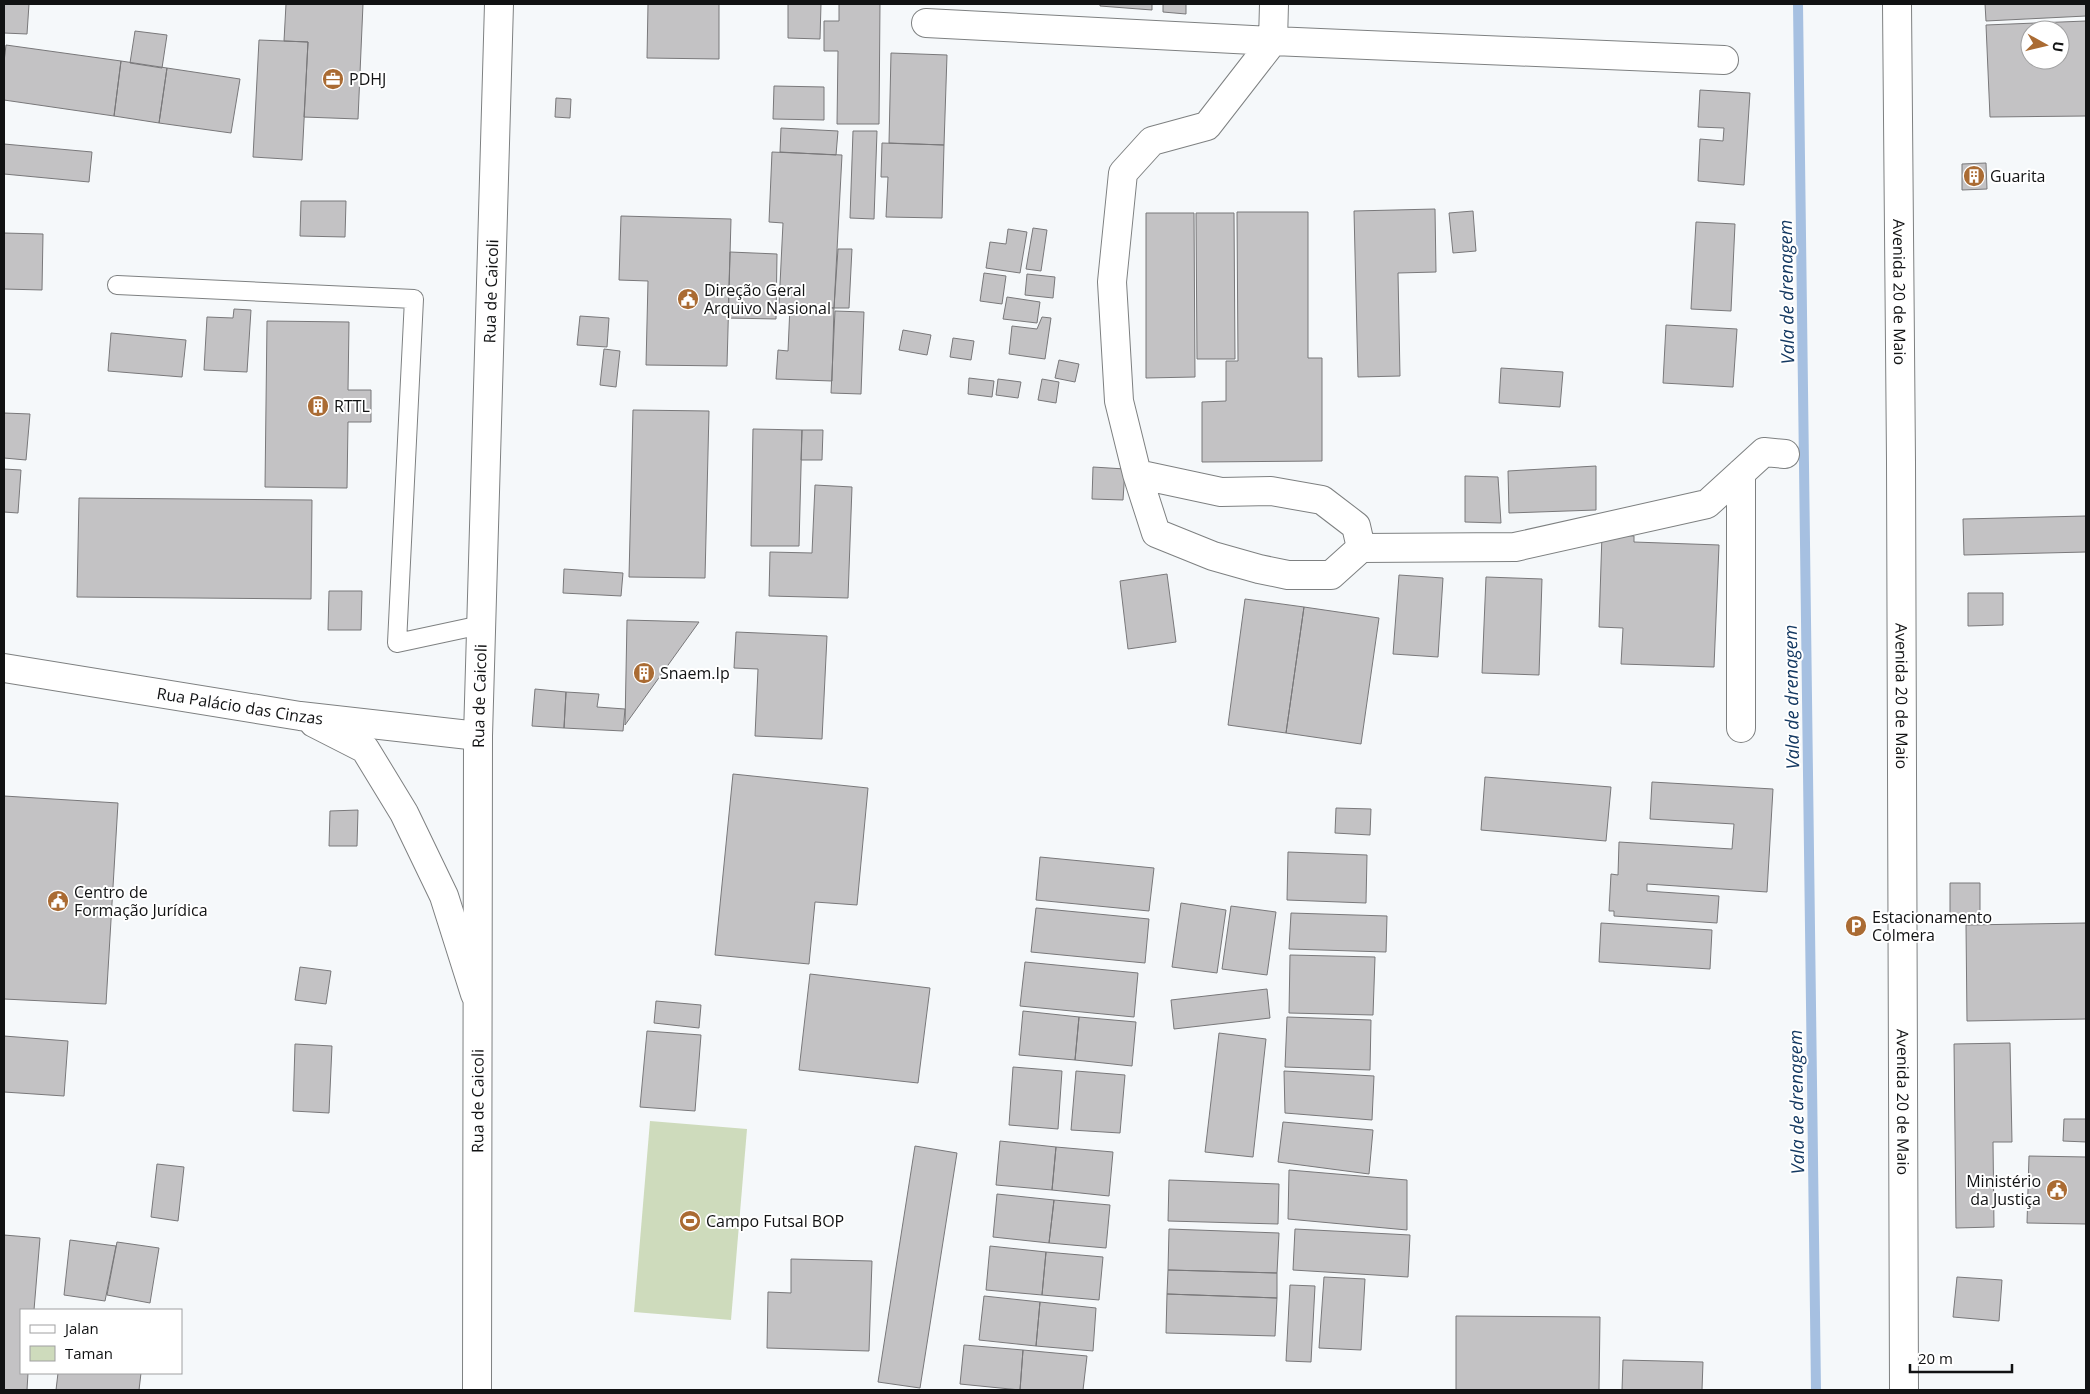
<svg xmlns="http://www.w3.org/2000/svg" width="2090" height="1394" font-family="'Open Sans',sans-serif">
<rect width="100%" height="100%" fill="#f5f8fa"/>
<path fill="#cedbbc" d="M650 1121 747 1129 731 1320 634 1312Z"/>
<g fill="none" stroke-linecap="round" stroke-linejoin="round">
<path stroke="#a6c0e1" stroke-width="10" d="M1798 4 1816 1390"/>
</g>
<path fill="#c3c2c4" stroke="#79787a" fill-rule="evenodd" d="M4 4H29L27 34 4 33Z
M286 4H363L358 119 304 117 308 42 284 41Z
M648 4H719V59L647 58Z
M788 4H821L820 39 788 38Z
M839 4H880L879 124H837L838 51H824V21H839Z
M1100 4H1152V10L1100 6Z
M1163 4H1186V14L1163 12Z
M1985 4H2086V16L1986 21Z
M2086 21V116L1990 117 1986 25ZM2030 30H2060V60H2030Z
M135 31 167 35 162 68 130 63Z
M259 40 308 42 302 160 253 157Z
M6 45 121 61 114 116 4 100V62Z
M891 53 947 55 944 145 889 143Z
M121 61 167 68 159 123 114 116Z
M167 68 240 79 231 133 159 123Z
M774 86 824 87V120L773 119Z
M1700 90 1750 93 1744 185 1698 181 1700 139 1723 141 1724 128 1698 127Z
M556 98 571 99 570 118 555 117Z
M781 128 838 131 836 155 780 152Z
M853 131H877L874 219 850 218Z
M882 143 944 145 942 218 886 217 888 177H881Z
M4 144 92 152 89 182 4 174Z
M772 152 842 155 834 308 779 305 783 223 769 222Z
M1986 163 1987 189 1962 190V164Z
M301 201H346L345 237 300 236Z
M1435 209 1436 272 1398 273 1400 376 1358 377 1354 211Z
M1473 211 1476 251 1453 253 1449 213Z
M1237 212H1308V358H1322V461L1202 462V402L1226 401V361H1238Z
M1146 213H1194L1195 377 1146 378Z
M1196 213H1234L1235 359H1197Z
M621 216 731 219 727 366 646 365 648 281 619 280Z
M1696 222 1735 224 1731 311 1691 309Z
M1033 228 1047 230 1041 271 1026 269Z
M1008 229 1027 232 1020 273 986 268 990 242 1006 244Z
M4 233 43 234 42 290 4 289Z
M838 249H852L849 308H834Z
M730 252 777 254 776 319 728 318Z
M984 273 1006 276 1002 304 980 301Z
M1027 274 1055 277 1053 298 1025 295Z
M1007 297 1040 302 1037 323 1003 319Z
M790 306 834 308 832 381 776 379 778 350 788 351Z
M234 309 251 310 247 372 204 370 207 317 233 318Z
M835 311 864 312 861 394 831 393Z
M580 316 609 318 607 347 577 345Z
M1042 317 1051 318 1045 359 1009 354 1012 326 1037 329Z
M267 321 349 322 348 390H371V422H348L347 488 265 487Z
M1666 325 1737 329 1733 387 1663 383Z
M903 330 931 335 927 355 899 350Z
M111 333 186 340 182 377 108 371Z
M953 338 974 341 971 360 950 357Z
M604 349 620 351 616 387 600 385Z
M1059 360 1079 364 1075 382 1055 378Z
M1501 368 1563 372 1560 407 1499 403Z
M969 378 994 381 992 397 968 394Z
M998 379 1021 382 1018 398 996 395Z
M1042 379 1059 382 1056 403 1038 400Z
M633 410 709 411 705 578 629 577Z
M4 413 30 414 26 460 4 458Z
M753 429 802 430 799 546H751Z
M802 430H823L822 460H801Z
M1596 466V510L1509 513 1508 471Z
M1093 467 1125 469 1123 500 1092 499Z
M4 469 21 470 18 513 4 512Z
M1465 476 1498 477 1501 523 1465 522Z
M815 485 852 487 848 598 769 596 770 552 812 553Z
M79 498 312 500 311 599 77 597Z
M2086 516V552L1964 555 1963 519Z
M1602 534 1634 536V542L1719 545 1714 667 1621 664 1623 628 1599 627Z
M564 569 623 573 621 596 563 593Z
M1167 574 1176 642 1128 649 1120 581Z
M1399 575 1443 578 1438 657 1393 654Z
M1486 577 1542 579 1539 675 1482 673Z
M329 591H362L361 630H328Z
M1968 593H2003V625L1968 626Z
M1245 599 1304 607 1286 733 1228 725Z
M1304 607 1379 618 1361 744 1286 733Z
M627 620 699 622 625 725Z
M736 632 827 636 822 739 755 736 758 669 734 668Z
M535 689 566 692 564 728 532 726Z
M566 692 599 694 597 707 625 709 623 731 564 728Z
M733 774 868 788 857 905 815 902 809 964 715 955Z
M1485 777 1611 787 1606 841 1481 830Z
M1652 782 1773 789 1767 892 1647 884V891L1719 896 1717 923 1614 916V911H1609L1611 874 1618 875 1619 842 1732 849 1734 824 1650 819Z
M4 796 118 803 106 1004 4 999Z
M1336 808 1371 809 1370 835 1335 833Z
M358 810 357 846H329L330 811Z
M1288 852 1367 855 1366 903 1287 900Z
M1040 857 1154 868 1149 911 1036 900Z
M1950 883H1980V918H1950Z
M1181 903 1226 910 1217 973 1172 967Z
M1231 906 1276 912 1267 975 1222 969Z
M1036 908 1149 919 1145 963 1031 952Z
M1291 913 1387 916 1386 952 1289 949Z
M1601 923 1712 930 1710 969 1599 962Z
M2086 923V1019L1967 1021 1966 925Z
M1290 955 1375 957 1373 1015 1289 1013Z
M1025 962 1138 973 1134 1017 1020 1006Z
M300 967 331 971 326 1004 295 1000Z
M810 974 930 988 918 1083 799 1070Z
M1267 989 1270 1018 1174 1029 1171 1000Z
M656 1001 701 1005 699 1028 654 1023Z
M1023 1011 1079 1017 1075 1060 1019 1055Z
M1079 1017 1136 1022 1132 1066 1075 1060Z
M1287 1017 1371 1020 1370 1070 1285 1067Z
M647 1031 701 1035 695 1111 640 1107Z
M1219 1033 1266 1039 1253 1157 1205 1152Z
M4 1036 68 1041 64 1096 4 1092Z
M2010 1043 2012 1142H1993L1994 1227 1956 1228 1954 1044Z
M295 1044 332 1046 329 1113 293 1111Z
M1013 1067 1062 1071 1058 1129 1009 1125Z
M1076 1071 1125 1075 1120 1133 1071 1130Z
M1284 1071 1374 1076 1372 1120 1285 1113Z
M2064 1119H2086V1142L2063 1141Z
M1283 1122 1373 1130 1369 1174 1278 1162Z
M1000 1141 1056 1147 1052 1190 996 1185Z
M915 1146 957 1153 920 1388 878 1382Z
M1056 1147 1113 1152 1109 1196 1052 1190Z
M2029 1156 2086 1157V1224L2027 1223Z
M157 1164 184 1167 178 1221 151 1217Z
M1289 1170 1407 1180V1230L1288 1219Z
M1169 1180 1279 1184 1278 1224 1168 1221Z
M997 1194 1054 1200 1049 1243 993 1237Z
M1054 1200 1110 1205 1106 1248 1049 1243Z
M1169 1229 1279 1233 1277 1273 1168 1270Z
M1295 1229 1410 1235 1408 1277 1293 1270Z
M4 1235 40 1238 34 1310H21V1373H28L27 1390H4Z
M70 1240 116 1246 105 1301 64 1295Z
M117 1242 159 1248 150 1303 107 1295Z
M990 1246 1046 1252 1042 1295 986 1290Z
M1046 1252 1103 1257 1099 1300 1042 1295Z
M791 1259 872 1261 869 1351 767 1348 768 1292 791 1293Z
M1168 1270 1277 1273V1298L1167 1294Z
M1324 1277 1365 1279 1361 1350 1319 1348Z
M1957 1277 2002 1280 1999 1321 1953 1317Z
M1290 1285 1315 1286 1311 1362 1286 1361Z
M1167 1294 1277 1298 1275 1336 1166 1333Z
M984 1296 1040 1302 1036 1346 979 1340Z
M1040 1302 1096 1308 1093 1351 1036 1346Z
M1456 1316 1600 1317 1599 1390H1456Z
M964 1345 1023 1350 1020 1390 960 1384Z
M1023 1350 1087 1356 1083 1390H1020Z
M1623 1360 1703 1362 1702 1390H1622Z
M58 1373H141L139 1390H56Z"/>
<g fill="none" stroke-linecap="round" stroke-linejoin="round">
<g stroke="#7e8081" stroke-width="20">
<path id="service" d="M117 285 414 299 397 643 481 625"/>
</g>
<g stroke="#7e8081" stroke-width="30">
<path id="minor" d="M926 23 1273 41 1724 60
M1137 474 1221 492 1271 491 1322 500 1356 526 1361 548 1331 575H1288L1259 569 1213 556 1156 533 1137 474 1119 401 1112 282 1123 173 1152 141 1207 126 1273 41 1274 4
M1361 548 1515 547 1707 504 1764 452 1785 454
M1741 728V473"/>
</g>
<g stroke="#7e8081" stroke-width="30">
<g id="tertiary">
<path id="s1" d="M4 668 300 716 478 736"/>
<path d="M314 723 365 749 404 813 444 896 475 994"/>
</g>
</g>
<g stroke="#7e8081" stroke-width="30">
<g id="secondary">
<path id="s2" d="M477 1390 478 736 499 4"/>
</g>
</g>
<g stroke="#7e8081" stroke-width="30">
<g id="primary">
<path id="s3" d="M1897 4 1901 461 1904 1390"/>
</g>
</g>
<use href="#service" stroke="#fff" stroke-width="18"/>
<use href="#minor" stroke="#fff" stroke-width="28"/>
<use href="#tertiary" stroke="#fff" stroke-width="28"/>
<use href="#secondary" stroke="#fff" stroke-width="28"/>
<use href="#primary" stroke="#fff" stroke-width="28"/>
</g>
<defs>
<g id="office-disc" transform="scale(1.125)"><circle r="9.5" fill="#aa6b33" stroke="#fff"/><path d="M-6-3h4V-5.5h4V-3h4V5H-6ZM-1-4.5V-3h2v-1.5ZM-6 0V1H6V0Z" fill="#fff"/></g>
<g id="building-disc" transform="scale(1.125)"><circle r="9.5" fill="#aa6b33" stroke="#fff"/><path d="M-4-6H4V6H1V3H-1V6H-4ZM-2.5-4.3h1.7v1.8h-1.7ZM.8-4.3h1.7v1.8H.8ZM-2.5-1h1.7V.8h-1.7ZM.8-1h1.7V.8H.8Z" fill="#fff"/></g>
<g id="civic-disc" transform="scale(1.125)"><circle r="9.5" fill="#aa6b33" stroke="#fff"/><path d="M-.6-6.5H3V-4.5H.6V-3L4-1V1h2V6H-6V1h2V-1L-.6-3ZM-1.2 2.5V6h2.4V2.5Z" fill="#fff"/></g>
<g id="parking-disc" transform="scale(1.125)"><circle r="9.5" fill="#aa6b33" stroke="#fff"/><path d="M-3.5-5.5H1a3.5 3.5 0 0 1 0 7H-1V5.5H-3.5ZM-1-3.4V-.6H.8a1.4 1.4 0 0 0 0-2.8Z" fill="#fff"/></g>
<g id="stadium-disc" transform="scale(1.125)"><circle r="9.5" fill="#aa6b33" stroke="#fff"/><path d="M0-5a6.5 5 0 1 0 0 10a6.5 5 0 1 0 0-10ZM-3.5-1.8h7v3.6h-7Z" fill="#fff"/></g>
</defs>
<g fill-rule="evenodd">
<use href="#office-disc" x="333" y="79"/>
<use href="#building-disc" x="1974" y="176"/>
<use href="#civic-disc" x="688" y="299"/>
<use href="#building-disc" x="318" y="406"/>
<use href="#building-disc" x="644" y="673"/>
<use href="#civic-disc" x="58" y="901"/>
<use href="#parking-disc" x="1856" y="926"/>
<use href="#civic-disc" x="2057" y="1190"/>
<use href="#stadium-disc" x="690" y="1221"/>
</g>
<g text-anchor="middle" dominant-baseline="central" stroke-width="4" stroke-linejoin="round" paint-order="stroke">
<g font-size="16" fill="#111213" stroke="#fff" text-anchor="start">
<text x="349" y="79">PDHJ</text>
<text x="1990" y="176">Guarita</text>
<text x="704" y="290">Direção Geral<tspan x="704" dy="18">Arquivo Nasional</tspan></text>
<text x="334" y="406">RTTL</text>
<text x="660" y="673">Snaem.Ip</text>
<text x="74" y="892">Centro de<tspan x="74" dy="18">Formação Jurídica</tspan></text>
<text x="1872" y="917">Estacionamento<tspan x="1872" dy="18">Colmera</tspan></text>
<text x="2041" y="1181" text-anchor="end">Ministério<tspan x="2041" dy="18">da Justiça</tspan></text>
<text x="706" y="1221">Campo Futsal BOP</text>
</g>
<g font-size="16" fill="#111213" stroke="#fff">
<text stroke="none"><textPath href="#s2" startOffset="1099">Rua de Caicoli</textPath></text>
<text stroke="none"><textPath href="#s3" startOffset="288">Avenida 20 de Maio</textPath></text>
<text stroke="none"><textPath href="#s2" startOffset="694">Rua de Caicoli</textPath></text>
<text stroke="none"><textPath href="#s3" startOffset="692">Avenida 20 de Maio</textPath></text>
<text stroke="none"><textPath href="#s1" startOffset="239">Rua Palácio das Cinzas</textPath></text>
<text stroke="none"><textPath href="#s2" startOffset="289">Rua de Caicoli</textPath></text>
<text stroke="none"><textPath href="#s3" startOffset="1098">Avenida 20 de Maio</textPath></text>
</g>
<g font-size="18" font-style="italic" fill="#133861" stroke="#fff">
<text transform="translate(1786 292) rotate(-91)">Vala de drenagem</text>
<text transform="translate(1791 697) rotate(-91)">Vala de drenagem</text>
<text transform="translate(1796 1102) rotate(-91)">Vala de drenagem</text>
</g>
</g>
<rect width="2090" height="1394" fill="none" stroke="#111213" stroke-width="10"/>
<rect x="20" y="1309" width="162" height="65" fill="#ffffff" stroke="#a0a0a1"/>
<rect x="30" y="1325" width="25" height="8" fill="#ffffff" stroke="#a0a0a1"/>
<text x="65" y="1334" font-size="15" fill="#111213">Jalan</text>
<rect x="30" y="1346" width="25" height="15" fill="#cedbbc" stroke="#a0a0a1"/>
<text x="65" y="1359" font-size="15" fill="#111213">Taman</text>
<g transform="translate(2045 45) rotate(98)"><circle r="24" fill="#ffffff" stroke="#a0a0a1"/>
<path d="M0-4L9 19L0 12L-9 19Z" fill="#aa6b33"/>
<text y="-8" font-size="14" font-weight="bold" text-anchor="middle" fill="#111213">U</text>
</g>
<path d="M1910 1364v8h102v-8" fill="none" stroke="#111213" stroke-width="2.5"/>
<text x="1918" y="1364" font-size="15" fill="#111213" stroke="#ffffff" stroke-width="4" paint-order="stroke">20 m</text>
</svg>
